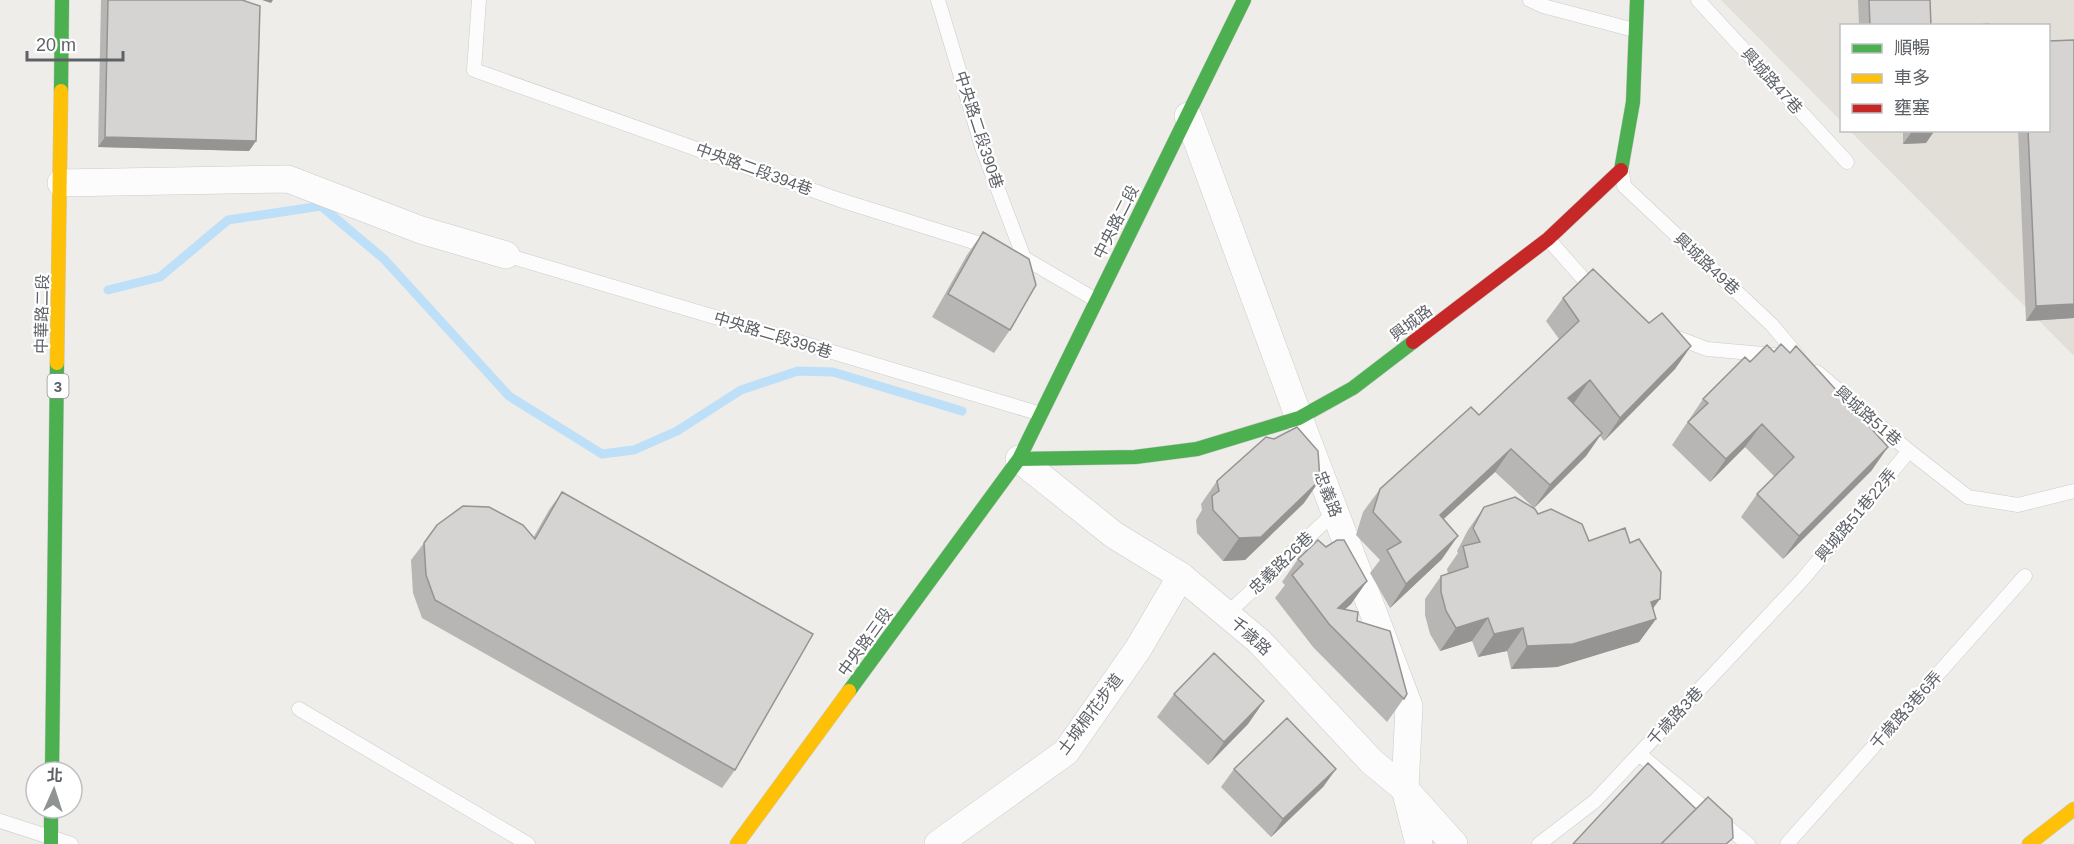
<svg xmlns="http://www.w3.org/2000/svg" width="2074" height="844" font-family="Helvetica,'Noto Sans TC',sans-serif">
<rect width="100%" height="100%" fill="#eeede9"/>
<path fill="#e2dfd8" d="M1721 0H2074V356L1850 131 2048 130V26H1842L1841 121Z"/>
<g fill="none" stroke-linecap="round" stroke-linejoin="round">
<path stroke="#bddff8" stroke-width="9" d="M108 290 160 277 228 220 321 206 384 259 509 396 602 454 634 450 677 431 741 390 798 371 833 372 962 411"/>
<g stroke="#cbcbcb" stroke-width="15">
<path id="lane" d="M479 0 474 70 840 200 993 248
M938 0 983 150 1024 258
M1530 0 1543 6 1634 30
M1698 0 1847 162
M1622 172 1624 186 1772 325 1798 356
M1548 239 1595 292
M506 255 1041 414
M1014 255 1024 258 1096 300
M1670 335 1707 349 1774 355
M1817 372 1909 451 1968 497 2018 505 2074 491
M1227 614 1335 512
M299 709 528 844
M1639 754 1748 844
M0 821 71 844
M1539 844 1595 801 1639 754 1803 579 1909 451
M1787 844 2025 576"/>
</g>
<g stroke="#cbcbcb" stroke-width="28">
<path id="street" d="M1188 116 1299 418 1409 706 1405 789 1419 844
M61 183 288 179 421 230 506 255
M1019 459 1114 535 1181 576 1260 642 1372 762 1405 789 1454 844
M938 844 1066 752 1138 649 1181 576"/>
</g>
<g stroke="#c9cac9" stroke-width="15">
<path id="fast" d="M61 91 62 0
M1621 170 1633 102 1637 0
M1019 459 1135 457 1197 449 1299 418 1353 388 1413 342
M849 691 1019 459 1244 0
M52 772 57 363
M51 808V844"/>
</g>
<g stroke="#c9cac9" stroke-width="15">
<path id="slow" d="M57 363 61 91
M737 844 849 691
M2029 844 2074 809"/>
</g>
<g stroke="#c9cac9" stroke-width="15">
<path id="jam" d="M1413 342 1548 239 1621 170"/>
</g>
<use href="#lane" stroke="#fcfcfc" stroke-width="14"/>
<use href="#street" stroke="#fcfcfc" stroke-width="27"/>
<use href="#fast" stroke="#4caf50" stroke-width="14"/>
<use href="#slow" stroke="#ffc107" stroke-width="14"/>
<use href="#jam" stroke="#c62828" stroke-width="14"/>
</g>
<path fill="#b7b6b5" d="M101 0H242L256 141 249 151 98 147Z
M1858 0H1930L1931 26H1859Z
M2074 40V318L2026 321 2018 130H2049Z
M1903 130H1935L1926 143 1903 144Z
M983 232 1010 330 994 353 932 317 967 255Z
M1563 298 1649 323 1691 346 1675 369 1604 441 1600 436 1586 456 1534 508 1538 514 1589 541 1653 609 1656 619 1639 642 1557 667 1511 669 1507 651 1478 657 1472 641 1440 651 1430 634 1425 615V599L1441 576 1448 574 1447 569 1458 553 1457 551 1468 530 1484 507H1533L1495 472 1443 519 1442 559 1390 608 1370 573 1380 560 1356 535 1363 512 1380 489 1479 415 1559 339 1546 321Z
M1703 399 1872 470 1783 559 1741 517 1757 494 1775 477 1745 447 1710 482 1672 445Z
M1217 481 1304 503 1245 560 1223 561 1197 533 1196 520 1202 510 1201 504Z
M562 492 735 770 722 788 422 618 413 593 411 560 424 543 533 538 549 510Z
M1298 559 1367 581 1351 604 1345 609 1357 621 1407 694 1387 722 1313 647 1275 598 1285 585 1282 582Z
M1174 694 1264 701 1248 724 1208 765 1157 717Z
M1234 769H1336L1323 787 1271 837 1221 787Z"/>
<path fill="#959493" d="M262 0H273L271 3Z
M1913 130H1935L1926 143 1903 144Z
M105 137 256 141 249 151 98 147Z
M2074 304V318L2026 321 2036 306Z
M1691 346 1675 369 1604 441 1620 418Z
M1590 380 1574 403 1551 421 1568 398Z
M1762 424 1745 447 1710 482 1726 459Z
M1602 433 1586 456 1534 508 1550 485Z
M1888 447 1872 470 1783 559 1799 536Z
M1511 449 1495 472 1423 538 1440 515Z
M1320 480 1304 503 1245 560 1223 561 1239 538Z
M1458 536 1442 559 1390 608 1406 584Z
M1367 581 1351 604 1328 625 1338 608Z
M1660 599 1643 622 1651 602Z
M1488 618 1472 641 1440 651 1456 628Z
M1656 619 1639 642 1557 667 1511 669 1527 646Z
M1523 628 1507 651 1478 657 1494 634Z
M1264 701 1248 724 1208 765 1224 742Z
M1336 769 1323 787 1271 837 1283 819Z"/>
<path fill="#d5d4d2" stroke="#959493" stroke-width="1.5" d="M108 0H242L260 6 256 141 105 137Z
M1869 0H1930L1931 26H1870Z
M1989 24V26H1960Z
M2074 40V304L2036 306 2028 130H2049V41Z
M983 232 1029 259 1036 285 1010 330 948 294Z
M1593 269 1649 323 1662 313 1691 346 1620 418 1590 380 1568 398 1602 433 1550 485 1511 449 1440 515 1458 536 1406 584 1387 550 1401 542 1373 512 1380 489 1471 407 1479 415 1579 321 1563 298Z
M1781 344 1790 353 1796 346 1888 447 1799 536 1757 494 1794 457 1762 424 1726 459 1688 422 1708 403 1703 399 1745 357 1750 362 1767 345 1774 352Z
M1297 427 1318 451 1320 480 1261 537 1239 538 1213 510 1212 496 1219 491 1217 481 1266 437 1274 439Z
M562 492 813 634 735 770 435 600 426 575 424 543 437 525 463 506 489 507 523 525 535 539Z
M1515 497 1535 509 1538 514 1551 509 1582 524 1589 541 1625 528 1630 543 1639 539 1661 572 1660 599 1651 602 1656 619 1573 644 1527 646 1523 628 1494 634 1488 618 1456 628 1446 611 1441 592V576L1468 567 1463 546 1480 542 1473 528 1484 507Z
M1318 540 1326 547 1337 540H1344L1367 581 1338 608 1358 612 1357 621 1390 631 1407 694 1404 699 1329 624 1292 575 1303 564 1298 559Z
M1214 653 1264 701 1224 742 1174 694Z
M1287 718 1336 769 1283 819 1234 769Z
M1648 763 1696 809 1661 844H1573Z
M1708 797 1732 819 1733 838 1726 844H1661Z"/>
<g text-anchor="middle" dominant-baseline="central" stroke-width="4.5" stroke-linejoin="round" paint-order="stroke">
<rect fill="#fff" stroke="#8e9195" stroke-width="1.5" x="47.5" y="374" width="21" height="24" rx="4.5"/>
<g font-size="15" font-weight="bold" fill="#5e6267">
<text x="58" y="386">3</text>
</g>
<g font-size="16" fill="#5e6267" stroke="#fff">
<text transform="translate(1772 81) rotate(48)">興城路47巷</text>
<text transform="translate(979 130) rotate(72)">中央路二段390巷</text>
<text transform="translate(754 169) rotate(20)">中央路二段394巷</text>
<text transform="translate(1116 222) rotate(-63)">中央路二段</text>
<text transform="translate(1707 264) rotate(43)">興城路49巷</text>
<text transform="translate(42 314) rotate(-89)">中華路二段</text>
<text transform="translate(1411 323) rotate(-37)">興城路</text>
<text transform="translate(773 335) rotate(17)">中央路二段396巷</text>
<text transform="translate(1868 416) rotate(41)">興城路51巷</text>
<text transform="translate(1328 494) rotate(69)">忠義路</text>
<text transform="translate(1856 515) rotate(-50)">興城路51巷22弄</text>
<text transform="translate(1281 563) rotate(-44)">忠義路26巷</text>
<text transform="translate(1251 636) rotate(42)">千歲路</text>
<text transform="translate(865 642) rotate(-54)">中央路三段</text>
<text transform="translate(1906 710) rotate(-48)">千歲路3巷6弄</text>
<text transform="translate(1090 714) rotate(-53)">土城桐花步道</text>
<text transform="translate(1675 716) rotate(-47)">千歲路3巷</text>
</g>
</g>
<rect x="1840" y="24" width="210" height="108" fill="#ffffff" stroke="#bfc0c2" stroke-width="1.5"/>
<rect x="1852" y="44" width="30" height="9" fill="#4caf50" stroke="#bfc0c2" stroke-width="1.5"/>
<text x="1894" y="54" font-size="18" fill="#5e6267">順暢</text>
<rect x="1852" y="74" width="30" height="9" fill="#ffc107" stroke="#bfc0c2" stroke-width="1.5"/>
<text x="1894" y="84" font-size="18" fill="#5e6267">車多</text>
<rect x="1852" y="104" width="30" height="9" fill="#c62828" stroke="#bfc0c2" stroke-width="1.5"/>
<text x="1894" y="114" font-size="18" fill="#5e6267">壅塞</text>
<g transform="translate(54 790) rotate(3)"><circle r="28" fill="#ffffff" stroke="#bfc0c2" stroke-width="1.5"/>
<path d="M0-4.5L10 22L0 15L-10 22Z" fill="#909394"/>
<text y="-9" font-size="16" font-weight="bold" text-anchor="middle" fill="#5e6267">北</text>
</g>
<path d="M27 51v9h96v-9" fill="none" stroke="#5e6267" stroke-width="3"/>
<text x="36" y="51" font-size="18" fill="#5e6267" stroke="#ffffff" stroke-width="4.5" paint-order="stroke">20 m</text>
</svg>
